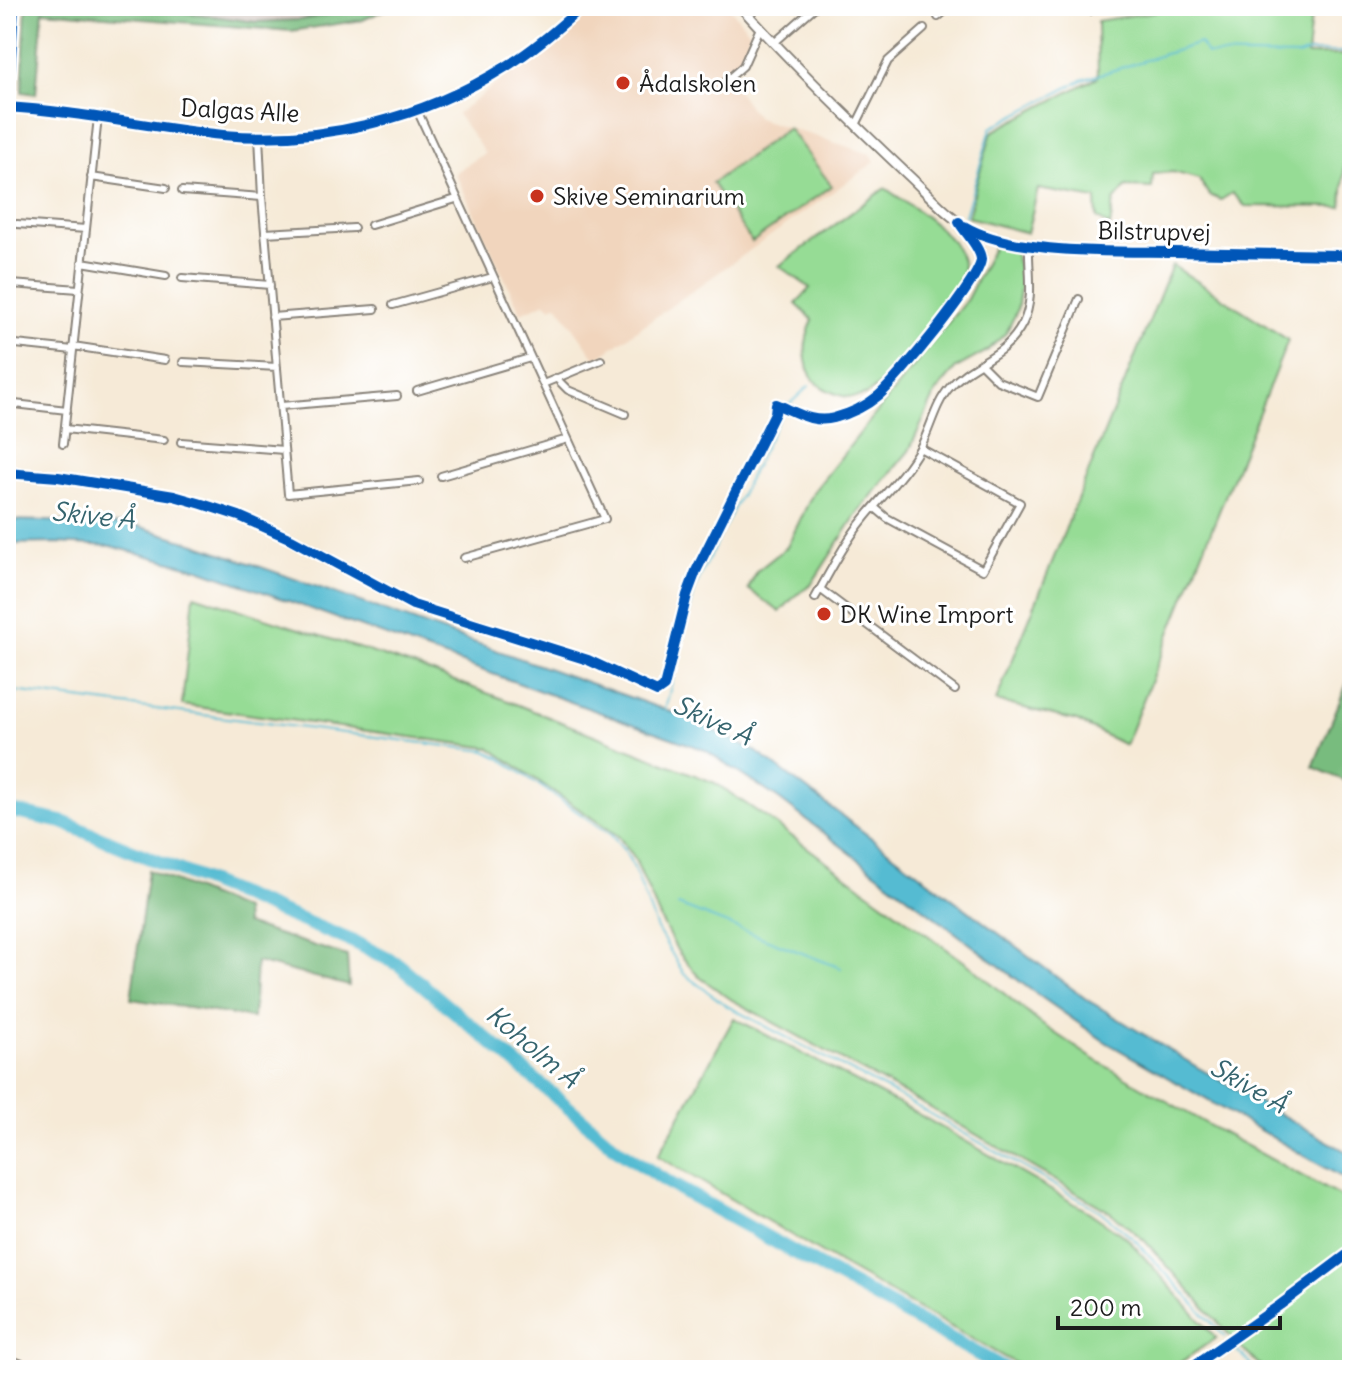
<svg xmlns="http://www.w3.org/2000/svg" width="1358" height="1376" font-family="Delius,sans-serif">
<rect width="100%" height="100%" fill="#fff"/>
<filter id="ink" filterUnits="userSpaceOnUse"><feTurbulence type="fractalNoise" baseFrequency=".0125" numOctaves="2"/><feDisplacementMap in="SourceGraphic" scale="16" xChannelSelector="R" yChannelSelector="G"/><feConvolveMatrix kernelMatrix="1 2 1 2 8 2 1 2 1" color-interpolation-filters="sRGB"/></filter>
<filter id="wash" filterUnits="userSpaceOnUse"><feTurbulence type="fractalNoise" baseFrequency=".006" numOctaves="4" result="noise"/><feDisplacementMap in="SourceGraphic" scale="32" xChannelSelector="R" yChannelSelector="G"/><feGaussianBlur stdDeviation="1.8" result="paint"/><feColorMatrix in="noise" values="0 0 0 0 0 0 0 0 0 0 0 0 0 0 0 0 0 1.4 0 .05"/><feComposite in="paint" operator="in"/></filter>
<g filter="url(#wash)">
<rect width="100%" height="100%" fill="#f6ead7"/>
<path fill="#f1d5bd" d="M599 6H728L750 32 740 64 727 75 757 118 871 154 875 162 596 359 557 304 551 307 546 302 521 313 455 173 485 153 457 114Z"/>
<path fill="#cec1ba" d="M141 6H363L338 13 300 20 255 22Z"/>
<path fill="#96dc95" stroke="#597c58" stroke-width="2" d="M1187 6H1312L1307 55H1352L1342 207 1245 206 1232 193 1221 200 1209 195 1199 179 1173 172 1153 174 1152 188 1126 187 1114 201 1110 227 1097 218 1096 199 1038 189 1027 233 968 217 978 178 992 132 1098 77 1097 21Z
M788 128 832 186 752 242 712 183Z
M885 188C909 205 955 232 962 261 965 270 961 278 957 286 941 308 886 387 865 395 855 398 843 397 834 393 826 390 820 387 814 380 801 361 804 340 813 320L796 304 810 288 779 266Z
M995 244 1015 249 1021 283 1017 311 1006 333 987 351 956 368 936 392 909 451 858 512 811 585 795 596 780 612 748 589 757 571 787 547 814 491 967 299Z
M1172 265 1288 340 1125 745 1077 721 996 701Z
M194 595 417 667 503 699 715 783 764 816 973 968 1040 1023 1092 1058 1212 1127 1352 1203V1370H1265L1242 1349 1145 1241 1110 1212 920 1102 732 1000 698 976 678 952 661 920 634 857 618 836 490 748 182 705Z
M734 1018 916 1113 1089 1212 1128 1239 1216 1338 1169 1370H1027L840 1264 658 1156Z"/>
<path fill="#78bc7e" stroke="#4a6c4d" stroke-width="2" d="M26 6H141L256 22 300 20 338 13 363 6H393L363 20 291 31 43 11 36 94 22 92Z
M1352 671V784L1313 767Z
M148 870 244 910 245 924 347 956 349 986 256 962 253 1018 131 999Z"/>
<path fill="#54bbd2" stroke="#386c77" stroke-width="2" d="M6 520 85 522 138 526 196 544 694 720 757 752 1086 999 1197 1067 1352 1155V1183L1104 1041 1031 990 779 799 705 750 199 569 110 546 57 543 6 544Z"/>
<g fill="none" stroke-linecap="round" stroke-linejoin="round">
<path stroke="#54bbd2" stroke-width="2" d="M965 216 991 128 1082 80 1200 43 1207 54 1298 56 1309 52H1352
M6 690 486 751 500 758 611 835 624 850 634 868 657 929 684 974 727 1006 895 1094 1100 1211 1135 1240 1225 1337
M665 710 695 590 701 574 783 410 809 386
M678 905 841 968
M1232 1345 1256 1370"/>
<path stroke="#54bbd2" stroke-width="14" d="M6 810 62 822 354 942 398 964 620 1151 667 1182 1007 1370"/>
</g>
</g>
<g filter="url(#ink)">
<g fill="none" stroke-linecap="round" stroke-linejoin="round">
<g stroke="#89837a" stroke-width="10">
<path id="minor" d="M1090 6V11
M938 17 951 6
M774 43 816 6
M727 80 743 66 760 28
M417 110 605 519 464 558
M856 125 888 61 924 29
M259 136 262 197 288 494 419 481
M91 177 166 188
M182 191 262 197
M17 224 86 229
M371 225 456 199
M265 233 354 228
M82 262 166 276
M182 278 270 285
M11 284 79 289
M393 305 493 277
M272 317 375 309
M6 343 73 350
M73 346 165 360
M183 362 277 367
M981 364 998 381 1038 397 1079 299
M556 378 568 390 625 414
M543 384 601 360
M417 391 530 358
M6 403 67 410
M281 406 397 396
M65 429 164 440
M181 442 284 450
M63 444 98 117
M441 476 568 439
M874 507 887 518 983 570 1020 503 920 448
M820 589 955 690
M815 598C830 572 844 543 863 520 882 496 905 475 920 448 931 428 935 404 950 387 972 361 1005 359 1023 323 1035 298 1028 271 1029 245"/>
</g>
<g stroke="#89837a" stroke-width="12">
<path id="tertiary" d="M740 6C793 65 850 120 907 174 930 195 952 223 982 235 1018 249 1081 250 1120 251 1193 253 1266 254 1339 255L1352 258
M6 107C79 111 150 128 223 135 322 144 423 119 507 66 535 49 559 27 583 6
M8 107 14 6"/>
</g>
<g stroke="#89837a" stroke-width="14">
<path id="primary" d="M6 1360 32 1370
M1187 1370 1280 1305 1352 1251"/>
</g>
<use href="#minor" stroke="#fff" stroke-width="6"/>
<use href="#tertiary" stroke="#fff" stroke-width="8"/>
<use href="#primary" stroke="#fff" stroke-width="10"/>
<g stroke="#fff" stroke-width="15">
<path id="cycleway" d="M6 107C79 111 150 128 223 135 322 144 423 119 507 66 535 49 559 27 583 6
M8 107 14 6
M964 226C1012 255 1117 251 1174 252 1229 253 1284 254 1339 255L1352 258
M6 473 58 477 174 496 202 504 239 516 291 539 413 605 588 660 657 692 664 687 687 595 696 571 775 413 776 404C796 412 813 424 834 418 849 414 866 406 878 396 896 381 982 278 981 259 980 247 965 233 959 222
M1187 1370 1280 1305 1352 1251"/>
</g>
<use href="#cycleway" stroke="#0057b8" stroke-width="10"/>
</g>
</g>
<g fill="#c8321e" stroke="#fff" stroke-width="3">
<circle cx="623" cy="83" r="8"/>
<circle cx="537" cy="196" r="8"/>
<circle cx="824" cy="614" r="8"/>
</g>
<g text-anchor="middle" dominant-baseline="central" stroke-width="6" stroke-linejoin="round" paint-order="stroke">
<g font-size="24" fill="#1c1c1c" stroke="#fff" text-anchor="start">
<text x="639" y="83">Ådalskolen</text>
<text x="553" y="196">Skive Seminarium</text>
<text x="840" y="614">DK Wine Import</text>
</g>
<g font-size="24" fill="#1c1c1c" stroke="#fff">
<text transform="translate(240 110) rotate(3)">Dalgas Alle</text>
<text transform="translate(1154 231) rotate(1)">Bilstrupvej</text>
</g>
<g font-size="26" font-style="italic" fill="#35646e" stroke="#fff">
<text transform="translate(93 515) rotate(6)">Skive Å</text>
<text transform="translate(713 720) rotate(25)">Skive Å</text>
<text transform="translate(533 1046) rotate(40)">Koholm Å</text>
<text transform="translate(1249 1085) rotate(30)">Skive Å</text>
</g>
</g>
<rect width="1358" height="1376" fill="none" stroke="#fff" stroke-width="32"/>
<path d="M1058 1316v12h222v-12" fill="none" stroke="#1c1c1c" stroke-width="4"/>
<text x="1070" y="1316" font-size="24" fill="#1c1c1c" stroke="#ffffff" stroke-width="6" paint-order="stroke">200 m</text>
</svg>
